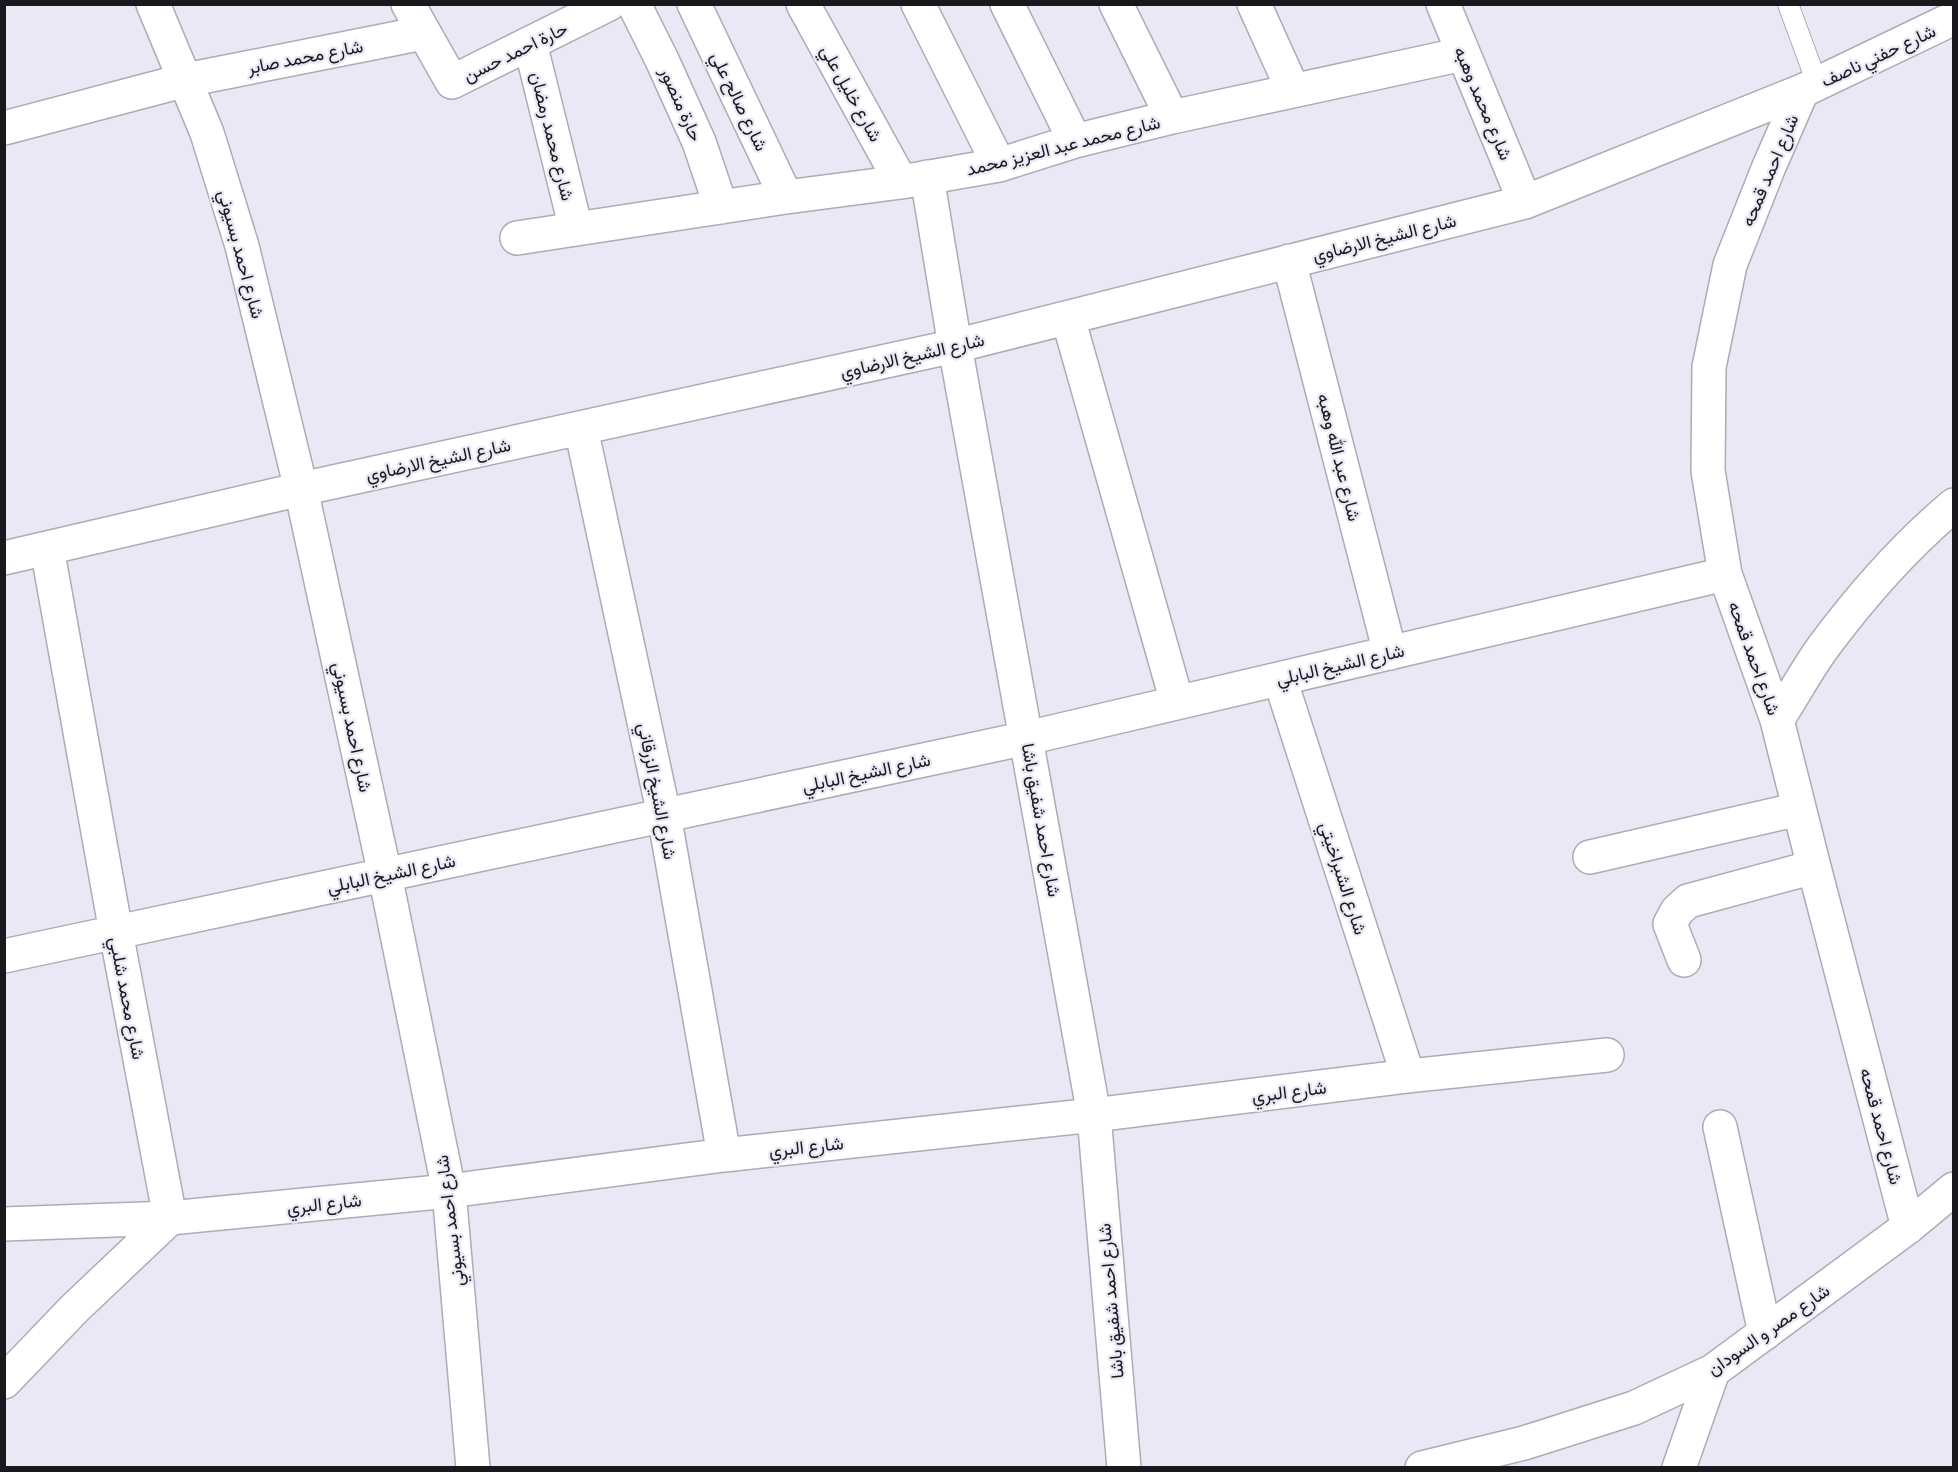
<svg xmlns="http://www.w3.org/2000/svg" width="1958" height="1472" font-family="Barlow,Vazirmatn,sans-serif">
<rect width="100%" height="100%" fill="#eae8f4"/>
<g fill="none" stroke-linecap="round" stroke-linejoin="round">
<g stroke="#adabb7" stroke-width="22">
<path id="lane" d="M1788 4 1817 83"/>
</g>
<g stroke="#adabb7" stroke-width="36">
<path id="street" d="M408 4 452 82 609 4
M634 4 662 60 699 142 721 207
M694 4 786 197
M803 4 901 182
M918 4 999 165
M1007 4 1075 141
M1116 4 1172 117
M1254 4 1293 90
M1443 4 1525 202
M530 43 576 229
M1802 91 1768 169 1730 265 1709 367 1708 471 1725 574 1777 720 1814 867 1908 1227
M4 128 186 80 423 33
M927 177 955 346 1094 1115 1124 1468
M517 238 786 197 901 182 999 165 1075 141 1172 117 1463 54
M1289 261 1390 653
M1068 318 1177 702
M581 428 664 815 724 1155
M4 558 301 489 955 346 1525 202 1802 91 1954 18
M1280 679 1408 1076
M1777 720C1793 696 1807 669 1824 646 1862 595 1905 546 1954 505
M1590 857 1799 809
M4 956 1027 738 1725 574
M1684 960 1670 924 1677 911 1688 901 1814 867
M1720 1127 1765 1333
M4 1224 170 1218 449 1191 724 1155 1094 1115 1408 1076 1607 1055
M4 1382 74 1309 170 1218 116 932 47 548"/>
</g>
<g stroke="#adabb7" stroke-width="36">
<path id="secondary" d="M153 4 207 133 242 246 301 489 385 875 449 1191 473 1468
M1422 1468 1524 1443 1634 1408 1713 1371 1908 1227 1954 1189
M1679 1468 1713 1371"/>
</g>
<use href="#lane" stroke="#fff" stroke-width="20"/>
<use href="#street" stroke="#fff" stroke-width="33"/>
<use href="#secondary" stroke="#fff" stroke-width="33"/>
</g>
<g text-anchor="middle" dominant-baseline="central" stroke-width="4.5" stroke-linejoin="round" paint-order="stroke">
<g font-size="18" fill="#19181c" stroke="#eae8f4">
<text transform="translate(515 51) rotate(-26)">حارة احمد حسن</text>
<text transform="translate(1878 55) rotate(-25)">شارع حفني ناصف</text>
<text transform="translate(305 56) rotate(-11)">شارع محمد صابر</text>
<text transform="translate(852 93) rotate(61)">شارع خليل علي</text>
<text transform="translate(740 101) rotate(64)">شارع صالح علي</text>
<text transform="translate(1484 103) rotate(67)">شارع محمد وهبه</text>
<text transform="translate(682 104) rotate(66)">حارة منصور</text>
<text transform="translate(553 136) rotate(76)">شارع محمد رمضان</text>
<text transform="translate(1063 145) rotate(-14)">شارع محمد عبد العزيز محمد</text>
<text transform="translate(1769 170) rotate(-67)">شارع احمد قمحه</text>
<text transform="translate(1384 237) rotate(-14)">شارع الشيخ الارضاوي</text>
<text transform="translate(242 254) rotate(75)">شارع احمد بسيوني</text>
<text transform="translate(912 355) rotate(-13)">شارع الشيخ الارضاوي</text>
<text transform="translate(1340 457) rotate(76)">شارع عبد الله وهبه</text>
<text transform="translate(438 459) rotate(-12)">شارع الشيخ الارضاوي</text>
<text transform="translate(1755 658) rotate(70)">شارع احمد قمحه</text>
<text transform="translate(1340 664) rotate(-13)">شارع الشيخ البابلي</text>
<text transform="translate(353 727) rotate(78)">شارع احمد بسيوني</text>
<text transform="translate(866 772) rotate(-12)">شارع الشيخ البابلي</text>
<text transform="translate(658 791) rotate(79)">شارع الشيخ الزرقاني</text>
<text transform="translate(1042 820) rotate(80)">شارع احمد شفيق باشا</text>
<text transform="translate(391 873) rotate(-12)">شارع الشيخ البابلي</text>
<text transform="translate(1344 878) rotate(72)">شارع الشبراخيتي</text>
<text transform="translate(128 998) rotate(79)">شارع محمد شلبي</text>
<text transform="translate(1289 1091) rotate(-7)">شارع البري</text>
<text transform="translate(1882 1126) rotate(75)">شارع احمد قمحه</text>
<text transform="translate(806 1146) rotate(-6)">شارع البري</text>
<text transform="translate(324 1203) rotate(-6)">شارع البري</text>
<text transform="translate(449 1221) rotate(-97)">شارع احمد بسيوني</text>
<text transform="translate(1110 1301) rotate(-95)">شارع احمد شفيق باشا</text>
<text transform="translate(1768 1329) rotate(-35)">شارع مصر و السودان</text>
</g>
</g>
<rect width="1958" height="1472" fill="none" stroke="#19181c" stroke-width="12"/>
</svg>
